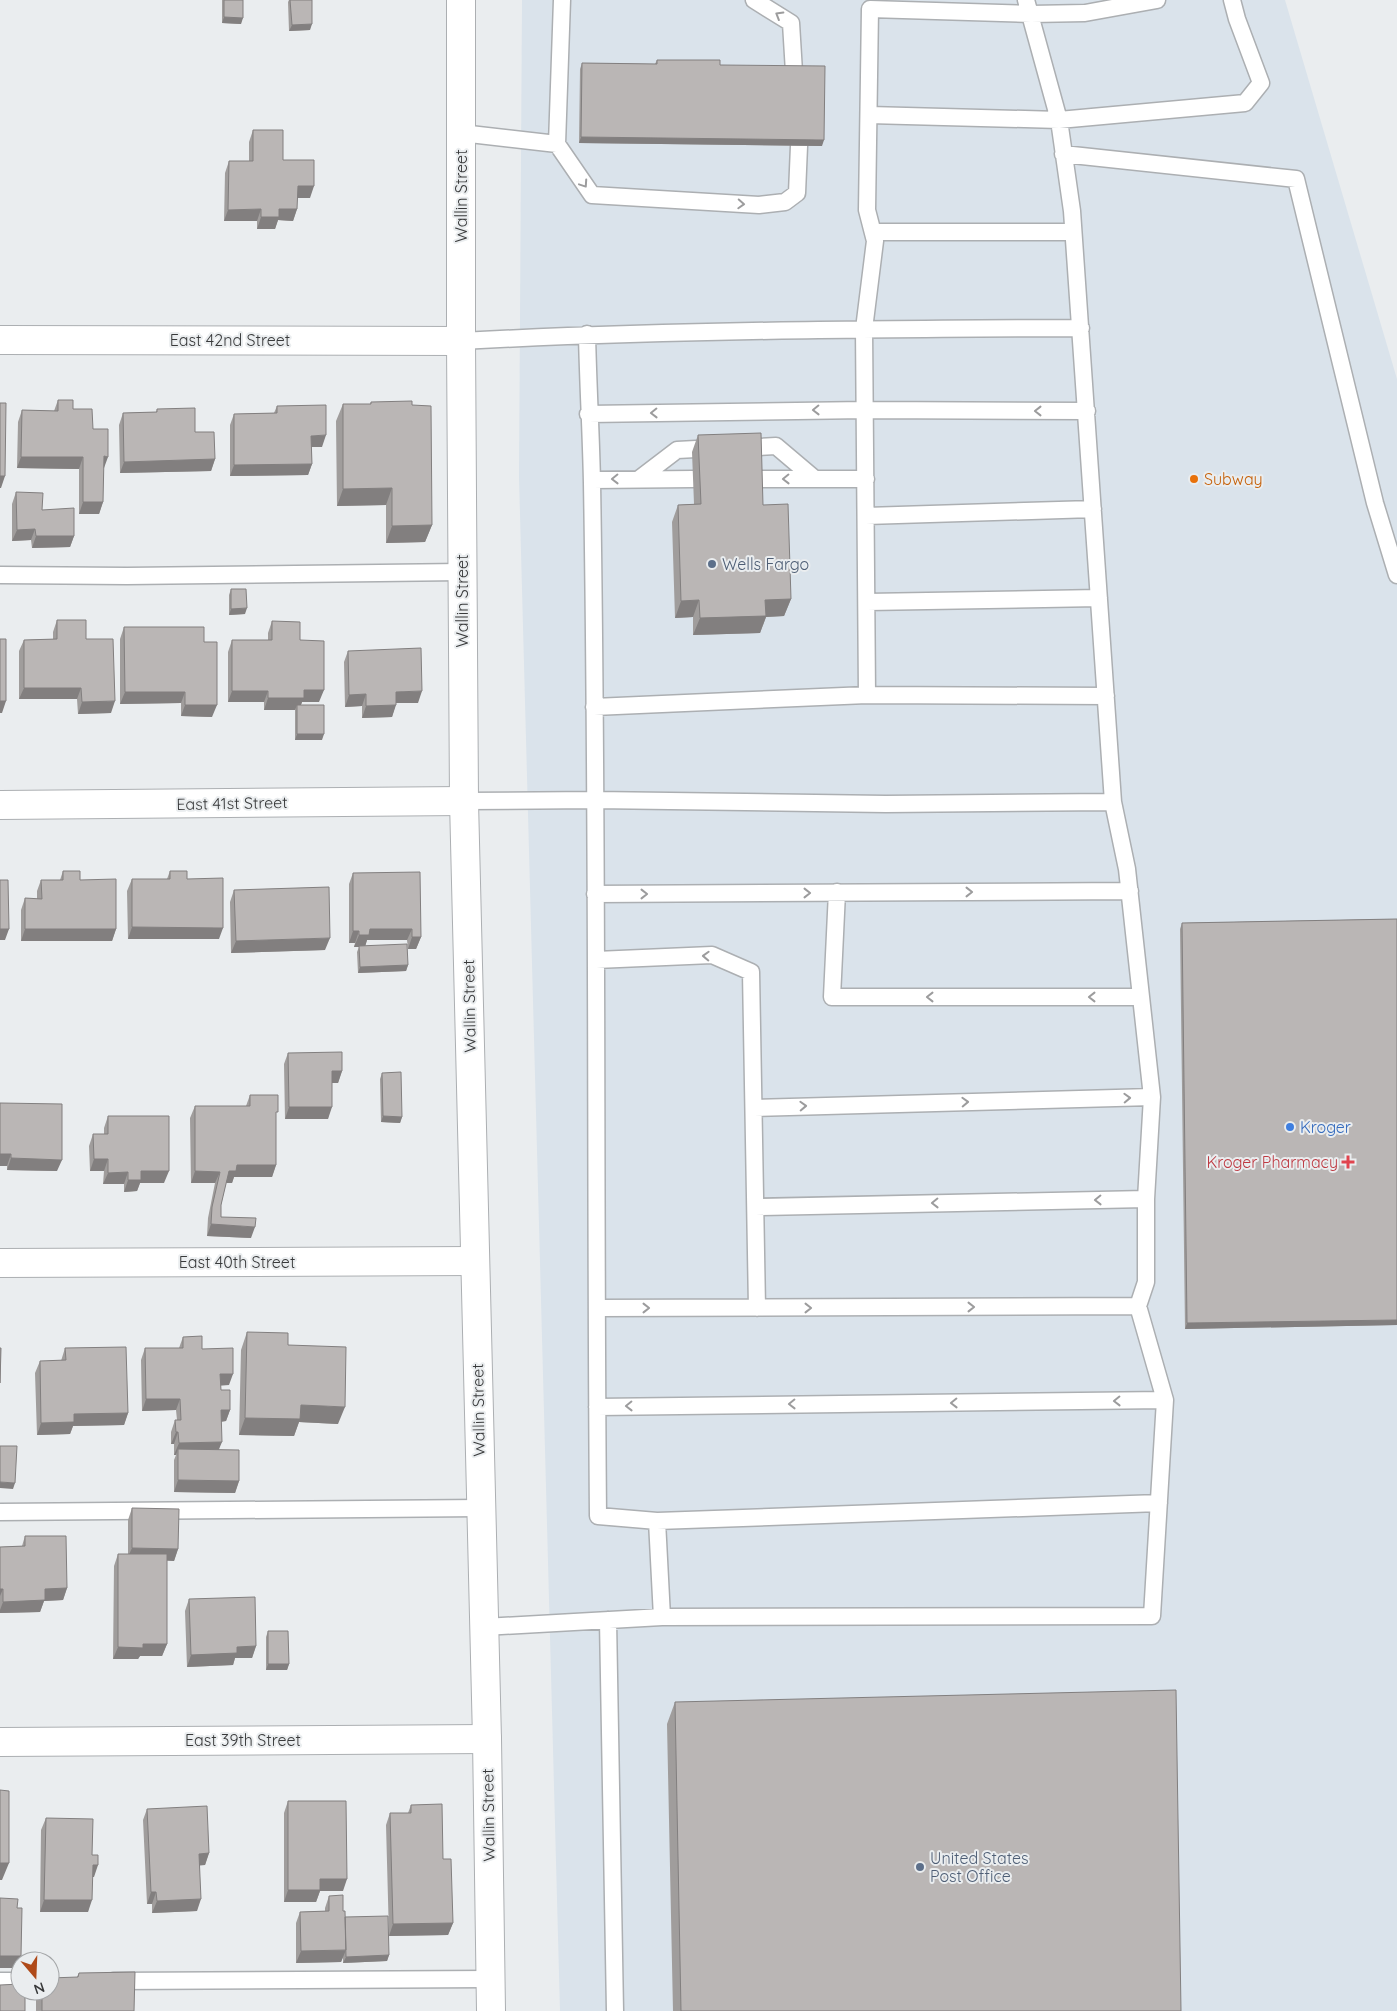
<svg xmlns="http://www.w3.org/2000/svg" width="1397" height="2011" font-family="Quicksand,sans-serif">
<rect width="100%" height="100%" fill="#eaedef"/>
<path fill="#dae3eb" d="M522 0H1285L1397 379V2011H560L519 477Z"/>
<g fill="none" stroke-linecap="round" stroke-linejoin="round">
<g stroke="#acafb2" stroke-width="19">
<path id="lane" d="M754 0 791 23 794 72
M869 115 1059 120 1245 103 1261 83 1237 19 1232 0
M461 133 557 144 562 0
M557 144 592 195 759 205 785 202 797 193 799 146
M1063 154 1296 179 1375 503 1397 575
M873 232H1073
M587 334C588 384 591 433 592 483 598 827 595 1172 598 1516L657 1521 662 1617
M461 341C667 330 874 329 1081 328
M588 414 865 410 1087 411
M742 448 776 446 815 479
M639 479 677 450 715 448
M756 479H866
M592 480 693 479
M866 516 1093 509
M0 575 127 576 462 572
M867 602 1099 598
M867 695 864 329 875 241 867 210 870 9 1031 14 1085 13 1157 0
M594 707 867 695 1106 696
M464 801 595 800 886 804 1113 802
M837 892 832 997H1141
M595 894 1130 891
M596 960 712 955 751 972 757 1308
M754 1108 1152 1097
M756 1207 1146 1199
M597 1308 1138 1306
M597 1407 1165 1400
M0 1512 481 1508
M657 1521 1159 1503
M608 1620 615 2011
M484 1627 662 1617 1152 1616 1165 1400 1138 1306 1146 1282V1199L1152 1097 1127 869 1113 802 1072 211 1059 120 1026 0
M0 1981H20
M113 1981 490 1979"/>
</g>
<g stroke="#acafb2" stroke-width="30">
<path id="street" d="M0 340 461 341
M0 805 464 801
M0 1263 475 1261
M0 1742 487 1739"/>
</g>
<g stroke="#acafb2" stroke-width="30">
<path id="secondary" d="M461 0V341L464 801 487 1739 491 2011"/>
</g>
<use href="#lane" stroke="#fff" stroke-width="16"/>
<use href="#street" stroke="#fff" stroke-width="28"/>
<use href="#secondary" stroke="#fff" stroke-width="28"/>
</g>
<path fill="#a09d9c" d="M222 0H243L241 24 222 23Z
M289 0H312L310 30 289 31 288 2Z
M657 60 720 65 822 146 579 143 580 69 582 63 655 64Z
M253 130 283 160 310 198H297V209L293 221 278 220 275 229H257V221H224L225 173 229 161H249V142Z
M58 400 73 409 93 429 104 468H103V502L99 514H79V469L17 468 18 422 22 410 54 411Z
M371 402 412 405 432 525 425 542 386 543V505L337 506 336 421 343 404H370Z
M277 406 322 447H312V464L308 475 230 476V425L234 414 274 413Z
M157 409 195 432 215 459 211 471 120 473 119 425 123 413 156 412Z
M698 435 763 505 791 599 784 616 766 617 760 633 693 635V617L675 618 672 522 678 505 694 504 692 452Z
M16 492 42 510 74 536 70 547 32 548 31 540 12 541V504Z
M231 589 245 614 229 615V595Z
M57 620 86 639 111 713 78 714 77 699H19V651L24 640 53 639V632Z
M272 621 300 640 319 702H302L301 705 322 740H295V710H264V702H228V652L232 640H268V633Z
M124 627 204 642 212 717 181 716V703L120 704V639Z
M348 651 418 703H396L392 717 362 718V706L345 707 344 662Z
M63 871 80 880 116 929 112 941H21V910L25 898 37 899V891L41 880H60Z
M170 871 187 879 219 939H128L127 891 132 879H167Z
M353 873 421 937 416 949H408L407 940H367L365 946 408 965 406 971 358 973 357 952 359 947H354L355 943H349V884Z
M234 890 325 950 231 953 230 902Z
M1397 919V1325L1185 1329 1180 929 1182 923Z
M288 1053 342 1071 338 1083H332L328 1119H285L284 1064Z
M382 1073 402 1117 400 1123 381 1122 380 1079Z
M250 1095 276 1118V1165L272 1177H234L232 1183H226L221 1205V1217L251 1238 207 1236 208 1218 215 1183H191L190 1118 195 1106H246Z
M0 1103 57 1171 7 1170V1166H0Z
M108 1116 164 1183H140L137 1191 124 1192V1184H103L104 1171H90L89 1146 93 1134H104V1128Z
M247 1332 288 1345 338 1424 299 1422 294 1436 239 1435 241 1350Z
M183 1337 202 1349 229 1385H221V1390L230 1410 226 1421 221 1422 219 1449 239 1481 235 1493 174 1492V1460L176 1455H174V1444H171V1432L175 1420H177L176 1410 142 1411 141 1360 145 1348H179Z
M65 1348 128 1413 124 1425 73 1426 70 1434 37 1435 35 1373 40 1361H61Z
M132 1508 178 1549 174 1561 167 1560V1644L162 1656H140L138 1659H113L114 1566 118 1554H128V1520Z
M25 1536 67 1588 63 1600 44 1601 40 1612 0 1613V1547L22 1546Z
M189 1599 256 1646 252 1658H235L233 1665 187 1667 185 1611Z
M268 1631 289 1664 287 1670H266V1637Z
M675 1702 1181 2011H673L667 1724Z
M288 1801 343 1891H320L316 1902H284V1813Z
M411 1805 443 1859 453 1923 448 1935 389 1936 386 1825 390 1813H408Z
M147 1809 209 1853 205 1865H200L197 1911 152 1913V1904H147L143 1820Z
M46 1818 92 1855 94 1877H92L88 1912H40L41 1830Z
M329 1896 343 1911 345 1917 389 1955 387 1961 343 1963V1957L341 1962 296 1963V1923L300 1912 325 1911V1908Z
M79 1973 134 2011H36V1995L37 1991H50L77 1977Z"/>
<path fill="#827f7f" d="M224 17 243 18 241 24 222 23Z
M312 24 310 30 289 31 292 25Z
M581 137 824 140 822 146 579 143Z
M298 186H314L310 198H293Z
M261 209 257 221H224L228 210Z
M279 209H297L293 221 278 220 275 229H257L261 217Z
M326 435 322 447H307L311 436Z
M104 456 108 457 104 468H99Z
M21 457H83L79 469 17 468Z
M215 459 211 471 120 473 124 462Z
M312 464 308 475 230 476 234 465Z
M0 476H5L1 488H0Z
M392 488 386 505 337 506 343 489Z
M83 502H103L99 514H79Z
M432 525 425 542 386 543 392 526Z
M35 529 31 540 12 541 17 530Z
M36 536H74L70 547 32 548Z
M791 599 784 616 766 617 760 633 693 635 700 618 765 600Z
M699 600 693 617 675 618 681 601Z
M247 608 245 614 229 615 231 609Z
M24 688H81L77 699H19Z
M304 690H324L319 702H302L299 710 297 705 295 710H264L268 698Z
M232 691H268L264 702H228Z
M422 691 418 703H392L396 692Z
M125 692H185L181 703 120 704Z
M366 694 362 706 345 707 349 695Z
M0 701H6L2 713H0Z
M115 701 111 713 78 714 82 702Z
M185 705H217L212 717 181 716Z
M396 705 392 717 362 718 366 706Z
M297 734H324L322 740H295Z
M132 927 223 928 219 939H128Z
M0 929H9L5 940H0Z
M25 929H116L112 941H21Z
M370 929H412L407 940H367L365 947H354L359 935Z
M353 931H359L355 943H349Z
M412 937H421L416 949H408Z
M330 938 325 950 231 953 236 941Z
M408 965 406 971 358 973 360 967Z
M332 1071H342L338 1083H328Z
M289 1107H332L328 1119H285Z
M383 1116 402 1117 400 1123 381 1122Z
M0 1154H11L7 1166H0Z
M11 1158 62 1160 57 1171 7 1170Z
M94 1159H108L104 1171H90Z
M237 1165H276L272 1177H234L232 1183H225L229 1171Z
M141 1171H169L164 1183H140L137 1191 124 1192 128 1180Z
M195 1171 220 1172 215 1183H191Z
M128 1172 124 1184H103L108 1173Z
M211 1224 255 1227 251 1238 207 1236Z
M1397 1320V1325L1185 1329 1187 1323Z
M220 1374H233L229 1385 216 1386Z
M146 1399H180L176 1410 142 1411Z
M301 1405 345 1407 338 1424 299 1422 294 1436 239 1435 245 1418Z
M221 1410H230L226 1421 216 1422Z
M128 1413 124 1425 73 1426 70 1434 37 1435 41 1423 74 1414Z
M176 1432H178L174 1444H171Z
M222 1442 217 1454 178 1449 176 1455H174L179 1443Z
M178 1480 239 1481 235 1493 174 1492Z
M0 1482 15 1483 13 1489 0 1488Z
M132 1548 178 1549 174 1561 127 1559Z
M67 1588 63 1600 44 1601 40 1612 0 1613V1610L3 1602 45 1589Z
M0 1589H3L0 1596Z
M143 1644H167L162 1656H140L138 1659H113L118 1647Z
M256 1646 252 1658H235L233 1665 187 1667 191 1655 237 1647Z
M268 1664H289L287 1670H266Z
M209 1853 205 1865 195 1866 199 1854Z
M0 1863H9L2 1880H0Z
M93 1865H98L94 1877H88Z
M320 1879H347L343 1891H320L316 1902H284L288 1890Z
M151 1892H156L152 1904H147Z
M201 1899 197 1911 152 1913 157 1901Z
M44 1900H92L88 1912H40Z
M453 1923 448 1935 389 1936 393 1924Z
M346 1950 341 1962 296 1963 301 1951Z
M389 1955 387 1961 343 1963 346 1957Z
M0 1956H21L16 1968H0Z"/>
<path fill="#bab6b5" stroke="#827f7f" d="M224 0H243V18L224 17Z
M290 0H312V24L292 25Z
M657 60H720V65L825 66 824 140 581 137 582 63 657 64Z
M253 130H283V160H314V186H298L297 209H279V217H261V209L228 210 229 161H253Z
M58 400H73V409H92L93 429H108V457L104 456 103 502H83V457H21L22 410 58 411Z
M412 401V405L431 406 432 525 392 526V488L343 489V404H371V402Z
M0 403H6L5 476H0Z
M326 405V435L311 436 312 464 234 465V414L277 413V406Z
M195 408V432H214L215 459 124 462 123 413 157 412V409Z
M761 433 763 505 788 504 791 599 765 600 766 616 700 618 699 600 681 601 678 505 701 504 698 435Z
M16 492 43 493 42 510 74 508V536H36L35 529 17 530Z
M231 589H246L247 608 231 609Z
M57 620H86V639H113L115 701 82 702 81 688H24V640L57 639Z
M272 621 300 622V640L324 641V690H304V698H268V691H232V640H272Z
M124 627H204V642H217V705H185V692H125Z
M0 639H6V701H0Z
M421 648 422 691 396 692V705L366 706V694L349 695 348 651Z
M297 705H324V734H297Z
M63 871H80V880L116 879V929H25V898L42 899 41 880H63Z
M170 871H187V879L223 878V928L132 927V879H170Z
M420 872 421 937H412V929H370L369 935H359V931H353V873Z
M0 880H8L9 929H0Z
M329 887 330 938 236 941 234 890Z
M1397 919V1320L1187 1323 1182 923Z
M407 944 408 965 360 967 359 946Z
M342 1052V1071H332V1107H289L288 1053Z
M401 1072 402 1117 383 1116 382 1073Z
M250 1095H278V1112H276V1165H237L236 1171H229L221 1205V1217L256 1218 255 1227 211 1224 212 1207 220 1172 195 1171V1106H250Z
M0 1103 62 1104V1160L11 1158V1154H0Z
M108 1116H169V1171H141V1180H128V1172L108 1173V1159H94L93 1134H108Z
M247 1332 288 1333V1345L346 1347 345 1407 301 1405 300 1419 245 1418Z
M202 1336V1349L233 1348V1374H220L221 1390H230V1410H221L222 1442 179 1443 178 1432H176L175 1420H181L180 1399H146L145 1348H183V1337Z
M126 1347 128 1413 74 1414V1422L41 1423 40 1361 66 1360 65 1348Z
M0 1348H1L0 1383Z
M0 1446H17L15 1483 0 1482Z
M178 1449 239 1450V1481L178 1480Z
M132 1508 179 1509 178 1549 132 1548Z
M25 1536H66L67 1588 45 1589V1600L3 1602V1589H0V1547L25 1546Z
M118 1554H167V1644H143V1648L118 1647Z
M255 1597 256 1646 237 1647V1653L191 1655 189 1599Z
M268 1631H288L289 1664H268Z
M1176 1690 1181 2011H681L675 1702Z
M0 1790 9 1791V1863H0Z
M288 1801H346L347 1879H320V1890H288Z
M442 1804 443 1859H451L453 1923 393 1924 390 1813H411V1805Z
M207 1806 209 1853 199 1854 201 1899 157 1901 156 1892H151L147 1809Z
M46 1818 93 1819 92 1855H98V1865H93L92 1900H44Z
M343 1895V1911H345L346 1950 301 1951 300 1912 329 1911V1896Z
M0 1898 18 1899 17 1908H22L21 1956H0Z
M388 1916 389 1955 346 1957 345 1917Z
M135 1972 134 2011H42V1991H50V1978L78 1977 79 1973Z
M20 1984V1991H25V2011H0V1985Z"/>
<defs><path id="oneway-chevron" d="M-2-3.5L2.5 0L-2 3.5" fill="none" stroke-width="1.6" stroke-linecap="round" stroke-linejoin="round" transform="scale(1.25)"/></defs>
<g stroke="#9c9c9d">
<use href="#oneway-chevron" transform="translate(779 15) rotate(-149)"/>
<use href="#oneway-chevron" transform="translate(584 184) rotate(56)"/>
<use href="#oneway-chevron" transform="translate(741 204) rotate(3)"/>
<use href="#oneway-chevron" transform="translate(816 410) rotate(179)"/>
<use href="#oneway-chevron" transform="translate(1038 411) rotate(-180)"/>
<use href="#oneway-chevron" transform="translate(654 413) rotate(179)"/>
<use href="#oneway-chevron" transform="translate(615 479) rotate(179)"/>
<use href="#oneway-chevron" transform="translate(786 479) rotate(179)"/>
<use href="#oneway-chevron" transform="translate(969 892)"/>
<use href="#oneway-chevron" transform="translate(807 893)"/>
<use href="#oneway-chevron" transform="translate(644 894)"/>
<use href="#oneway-chevron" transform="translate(706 956) rotate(-178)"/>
<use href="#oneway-chevron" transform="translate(930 997) rotate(180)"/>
<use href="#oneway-chevron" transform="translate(1092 997) rotate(180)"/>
<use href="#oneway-chevron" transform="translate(1127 1098) rotate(-2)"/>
<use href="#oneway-chevron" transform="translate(965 1102) rotate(-2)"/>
<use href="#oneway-chevron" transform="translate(803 1106) rotate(-2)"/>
<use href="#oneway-chevron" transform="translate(1098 1200) rotate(179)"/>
<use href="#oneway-chevron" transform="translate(935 1203) rotate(179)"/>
<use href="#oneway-chevron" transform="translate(971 1307)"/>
<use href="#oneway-chevron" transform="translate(646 1308)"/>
<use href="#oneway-chevron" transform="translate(808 1308)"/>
<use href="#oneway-chevron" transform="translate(1117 1401) rotate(179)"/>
<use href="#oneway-chevron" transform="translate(954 1403) rotate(179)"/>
<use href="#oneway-chevron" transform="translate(792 1404) rotate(179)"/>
<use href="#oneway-chevron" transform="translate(629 1406) rotate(179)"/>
</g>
<circle fill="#e8710a" stroke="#eaedef" stroke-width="2" cx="1194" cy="479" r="5"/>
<g fill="#5c6f8a" stroke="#eaedef" stroke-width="2">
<circle cx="712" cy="564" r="5"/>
<circle cx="920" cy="1867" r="5"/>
</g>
<circle fill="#3f7fe0" stroke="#eaedef" stroke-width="2" cx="1290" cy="1127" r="5"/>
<path fill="#e0444e" stroke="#eaedef" stroke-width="2" d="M1345.5 1154.5h5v5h5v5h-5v5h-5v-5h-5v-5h5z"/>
<g text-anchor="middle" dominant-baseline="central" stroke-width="4" stroke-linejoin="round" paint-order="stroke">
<g font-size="16" fill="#393a3b" stroke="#eaedef">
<text transform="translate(461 196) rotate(-90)">Wallin Street</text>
<text x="230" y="340">East 42nd Street</text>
<text transform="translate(462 601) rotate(-90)">Wallin Street</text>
<text transform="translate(232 803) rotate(-1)">East 41st Street</text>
<text transform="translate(469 1006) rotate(-91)">Wallin Street</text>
<text x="237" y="1262">East 40th Street</text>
<text transform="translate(478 1410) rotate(-91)">Wallin Street</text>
<text x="243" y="1740">East 39th Street</text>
<text transform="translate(488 1815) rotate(-91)">Wallin Street</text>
</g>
<g font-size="16" fill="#c56008" stroke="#eaedef" text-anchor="start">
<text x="1204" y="479">Subway</text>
</g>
<g font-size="16" fill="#4e5e75" stroke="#eaedef" text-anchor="start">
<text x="722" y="564">Wells Fargo</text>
<text x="930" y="1858">United States<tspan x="930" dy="18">Post Office</tspan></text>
</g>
<g font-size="16" fill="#366cbe" stroke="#eaedef" text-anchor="start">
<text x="1300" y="1127">Kroger</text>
</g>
<g font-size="16" fill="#be3a42" stroke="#eaedef" text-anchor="end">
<text x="1338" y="1162">Kroger Pharmacy</text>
</g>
</g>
<g transform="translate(35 1976) rotate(161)"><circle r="24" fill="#eaedef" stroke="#a3a5a7"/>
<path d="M0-4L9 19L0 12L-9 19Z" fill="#af4a19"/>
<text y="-8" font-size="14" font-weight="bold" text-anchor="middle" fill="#393a3b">N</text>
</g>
</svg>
